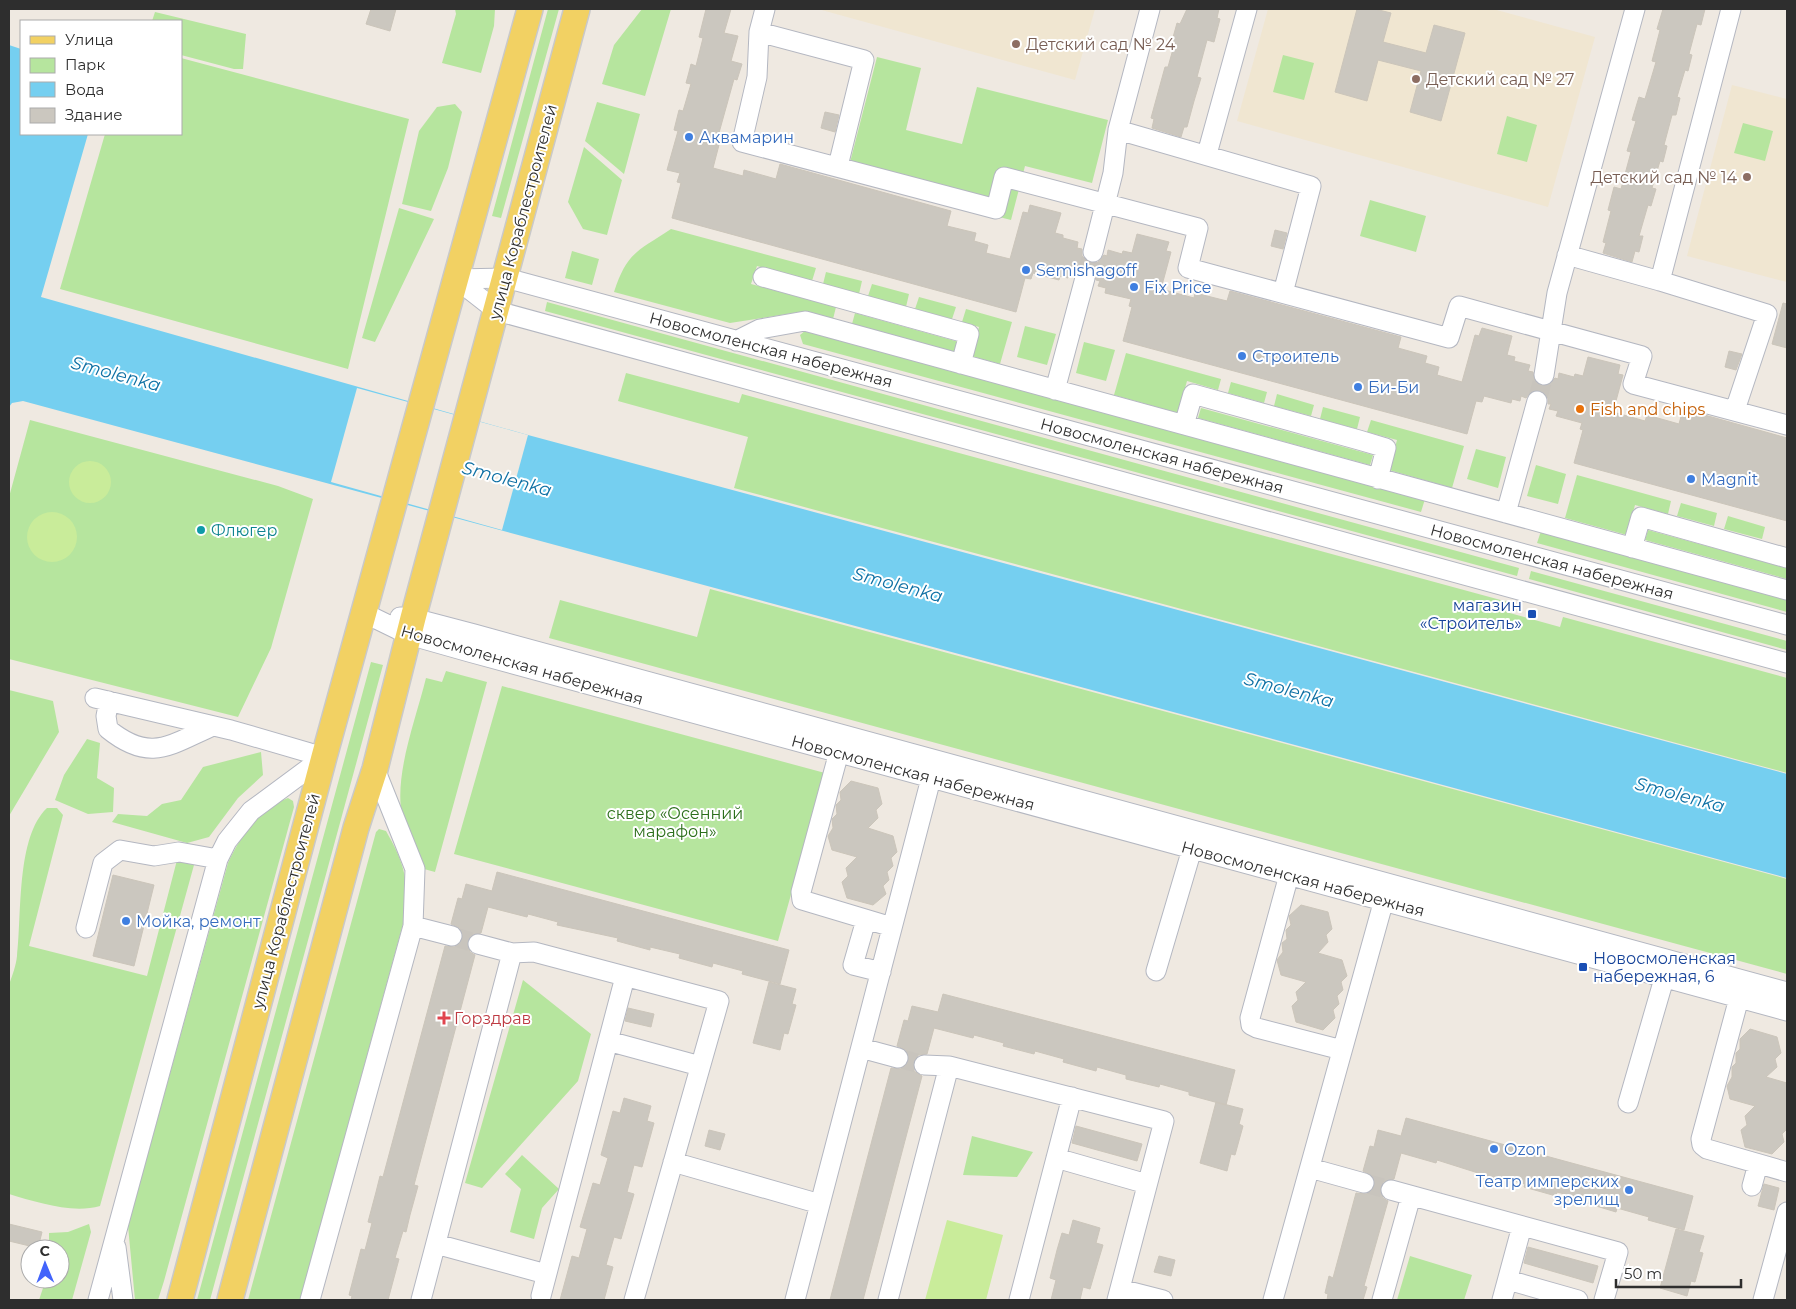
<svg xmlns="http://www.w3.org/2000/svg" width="1796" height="1309" font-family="Montserrat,sans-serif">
<rect width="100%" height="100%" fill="#efe9e1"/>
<path fill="#f0e6d1" d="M818 9H1095L1075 80Z
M1268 9H1493L1595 37 1548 207 1237 121Z
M1732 85 1787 99V282L1687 256Z"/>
<path fill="#b6e59e" d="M455 9H495L494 26 481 73 442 63 456 14Z
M548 9H559L501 218 492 216Z
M642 9H671L645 96 602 84 614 45Z
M155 12 246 34 243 69H234L181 55V21H152Z
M1283 55 1314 63 1304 100 1273 92Z
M877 57 921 68 906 130 962 144 977 87 1108 120 1092 183 1025 166 1011 220 846 178Z
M181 58 409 119 348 369 60 289 105 134H181Z
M597 102 640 114 624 174 585 141Z
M455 104 462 112 448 168 431 211 402 204 419 131 437 107Z
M1507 116 1537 125 1527 162 1497 154Z
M1743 123 1773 131 1765 161 1734 153Z
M584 147 622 180 607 235 583 229 568 202Z
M1370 200 1426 216 1416 252 1360 236Z
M399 208 434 219 375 342 362 338Z
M671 229 816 268 812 281 757 266 751 284 836 307 833 319 806 311 730 323 614 292C627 252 638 251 671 229Z
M572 251 599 259 592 285 565 278Z
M826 272 862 281 859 294 823 284Z
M872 284 909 294 906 307 868 296Z
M919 297 956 307 952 319 915 309Z
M547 302 1519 568 1517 576 545 311Z
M966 309 1012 322 1000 364 971 356 979 327 962 322Z
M855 313 959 342 956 353 852 324Z
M1025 326 1056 334 1047 365 1017 357Z
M806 330 1425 499 1421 512 803 344 800 335Z
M1084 342 1115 350 1106 381 1076 373Z
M1126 353 1221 379 1218 390 1187 381 1178 413 1114 395Z
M626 373 739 403 742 394 1508 602 1506 612 1560 627 1563 617 1787 678V773L734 488 748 437 618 401Z
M1231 382 1267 392 1264 403 1228 393Z
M1277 394 1314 405 1311 416 1274 406Z
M1323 407 1360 417 1357 429 1320 419Z
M1201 408 1373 455 1370 465 1198 418Z
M30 420 278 486 313 499 271 648 238 717 9 659V497Z
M1371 420 1464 446 1452 488 1389 470 1397 440 1367 432Z
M1476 449 1506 457 1498 488 1467 479Z
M1536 465 1566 474 1558 504 1527 496Z
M1577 475 1671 501 1668 514 1635 505 1627 535 1565 518Z
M1681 503 1717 513 1714 526 1677 516Z
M1728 516 1765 527 1762 539 1724 529Z
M1648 530 1787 568V579L1645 540Z
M1541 531 1787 598V612L1537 543Z
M1531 571 1787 641V650L1529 579Z
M710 589 1787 879V974L549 638 560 600 697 637Z
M371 662 383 665 210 1300H197Z
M446 671 487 682 435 872 424 869C418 851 406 833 402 815 394 774 416 719 426 678L442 682Z
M502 686 825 773 778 941 454 854Z
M9 690 53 701 59 732 9 816Z
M87 739 100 743 97 778 114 788 113 812 88 814 55 800 64 775Z
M261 752 263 775 238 798 209 837 187 843 112 822 118 814 147 816 162 804 181 800 203 767Z
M288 798 293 801 294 807 164 1281 158 1300H135L128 1226 228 863C240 837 259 808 288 798Z
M47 808H57L63 815 29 946 147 976 177 860H189L194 865 100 1206C72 1214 36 1202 9 1194V985C12 976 16 966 17 956 22 915 16 837 47 808Z
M379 829 386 831C407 868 409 882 403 924L300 1300H248L376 832Z
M523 980 591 1034 578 1081 482 1188 465 1183Z
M972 1136 1033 1152 1017 1177 963 1175Z
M522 1155 559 1189 542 1208 534 1239 510 1232 521 1189 505 1174Z
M89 1224 91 1232 72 1300H39L46 1279H60V1249H49V1233L68 1232Z
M1410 1256 1472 1275 1464 1300H1397Z"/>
<path fill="#c9ec9a" d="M69 482a21 21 0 1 1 42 0a21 21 0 1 1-42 0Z
M27 537a25 25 0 1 1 50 0a25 25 0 1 1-50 0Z
M947 1220 1003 1235 986 1300H925Z"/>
<path fill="#75cff0" d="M9 45 21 49V134H88L41 297 528 435 1787 774V878L23 401 12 403 9 407Z"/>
<path fill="#efe9e1" d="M357 388 528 435 502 530 331 482Z"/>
<path fill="#cbc7bf" stroke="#cbc5ba" d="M371 9H396L390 31 366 24Z
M706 9H731L724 33 738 36 731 61 742 64 737 80 734 79 717 140 720 141 713 168 743 176 744 170 776 179 780 164 951 211 947 226 976 233 974 241 988 245 986 253 1010 259 1023 212 1028 213 1030 205 1061 213 1055 233 1063 235V238L1078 242 1077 248 1082 249V256L1090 263H1097L1104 255 1107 256 1108 250 1122 254 1123 251 1132 253 1137 234 1169 242 1166 251 1171 252 1161 289 1194 298 1195 293 1227 301 1230 291 1401 337 1398 348 1427 356 1425 363 1439 367 1437 375 1462 382 1475 335 1479 336 1482 328 1512 336 1507 355 1515 357 1514 361 1530 365 1528 371 1533 372 1534 379 1542 386 1548 385 1555 378 1558 379 1559 373 1574 377 1575 374 1583 376 1588 357 1620 365 1618 374 1623 375 1613 412 1645 421 1647 415 1679 424 1683 409 1787 438V521L1574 463 1583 430 1580 429 1582 423 1556 416 1558 411 1549 409 1551 404H1548V398L1540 390 1530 393 1526 398 1521 396 1520 401 1512 399 1511 403 1484 396 1482 402 1476 401 1467 434 1123 341 1132 307 1129 306 1131 299 1105 293 1106 288 1098 286 1100 281 1096 280 1093 270 1088 267H1082L1074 274 1070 273 1068 278 1060 276 1059 280 1033 273 1031 279 1025 278 1016 312 672 218 681 183 677 182 680 173 667 170 678 131 674 130 679 110 683 111 691 84 686 83 689 72 691 64 696 66 703 38 699 37Z
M1187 9H1219L1217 18 1220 19 1214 42 1207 40 1197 77 1201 78 1194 101 1187 127H1184L1181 137 1152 128 1154 119 1151 118 1165 67H1168L1175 42 1172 41 1177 23 1180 24Z
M1357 9H1375L1391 13 1383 42 1426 53 1434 25 1465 33 1441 121 1410 112 1421 71 1378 60 1367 101 1335 92Z
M1663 9H1705L1701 25 1697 24 1689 54 1692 55 1688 71 1685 70 1677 97 1680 98 1676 115H1672L1664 145 1667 146 1663 162 1660 161 1652 188 1656 189 1651 206 1648 205 1639 236H1643L1639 252 1635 251 1632 262 1603 253 1606 243 1603 242 1611 211 1608 210 1614 187 1621 189 1631 152 1627 151 1636 121 1632 120 1639 97 1645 99 1656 62 1652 61 1660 30 1657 29Z
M825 112 839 115 835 132 821 128Z
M1275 230 1287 233 1283 249 1271 246Z
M1783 303 1787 304V348L1772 344Z
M1729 351 1742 354 1736 370 1725 367Z
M851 781 878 788 882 804 876 810 878 818 868 828 893 836 897 852 891 858 893 866 887 872 889 880 883 886 886 894 873 905 847 898 842 882 848 876 846 868 857 857 832 850 828 836 833 828 832 819 837 814 836 805 841 800 840 792Z
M497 872 789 950 780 984 742 974 743 971 713 963 712 967 679 958 680 954 650 947V950L617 941 618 938 557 925 558 922 528 914 527 917 488 907 481 933 470 936 467 942 470 952 475 955 414 1185 418 1186 410 1215 406 1232 403 1231 395 1258 399 1259 388 1300H351L352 1296 349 1295 361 1249 365 1250 372 1223 368 1222 376 1192 380 1176 383 1177 445 946 455 947 463 939 460 928 451 924 458 898 462 899 466 884 492 891Z
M113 875 154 885 134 966 93 956Z
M1301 905 1328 912 1332 929 1326 935 1328 942 1318 953 1342 960 1347 976 1341 982 1343 990 1337 996 1339 1004 1333 1010 1335 1018 1323 1030 1296 1022 1292 1006 1298 1000 1296 992 1306 982 1281 975 1277 960 1283 952 1282 943 1287 939 1286 930 1291 925 1289 916Z
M769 982 796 989 792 1004 796 1005 788 1034 784 1033 780 1050 753 1043Z
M943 994 1235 1070 1226 1105 1189 1095V1092L1160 1084 1159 1087 1126 1079V1075L1097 1067 1096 1071 1063 1062 1064 1059 1035 1051 1034 1054 1003 1046 1004 1043 974 1035 973 1038 934 1028 927 1054 918 1055 913 1064 914 1071 922 1076 863 1300H830L891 1068 901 1069 909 1060 906 1050 897 1046 904 1020 908 1021 912 1006 938 1012Z
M628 1008 654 1014 651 1027 625 1021Z
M1750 1029 1777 1037 1781 1053 1775 1059 1777 1067 1766 1077 1787 1083V1129L1782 1134 1784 1142 1772 1154 1745 1147 1741 1130 1747 1125 1745 1116 1755 1106 1730 1099 1727 1086 1732 1077V1067L1736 1063V1053L1740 1049V1039Z
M624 1098 651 1106 647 1121 654 1123 642 1167 634 1165 627 1192 634 1194 621 1239 614 1237 606 1265 613 1267 604 1300H560L572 1256 579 1258 587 1229 580 1227 593 1183 600 1185 608 1158 601 1155 613 1111 620 1113Z
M1216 1102 1243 1109 1239 1124 1243 1126 1235 1155 1231 1154 1227 1171 1200 1163Z
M1406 1118 1693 1196 1684 1230 1648 1220 1649 1217 1617 1208 1616 1212 1583 1202V1199L1557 1192 1556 1196 1524 1187 1525 1184 1497 1176V1179L1437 1160 1436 1163 1401 1153 1394 1179 1383 1182 1380 1188 1383 1198 1388 1201 1364 1286 1367 1287 1363 1300H1327L1328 1294 1325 1293 1329 1276 1333 1278 1356 1193 1367 1194 1375 1186 1372 1176 1363 1171 1370 1146 1374 1147 1378 1130 1401 1136Z
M1076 1126 1142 1144 1137 1161 1072 1143Z
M709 1130 725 1134 720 1150 705 1146Z
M1764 1184 1779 1188 1774 1210 1758 1206Z
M1073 1220 1100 1228 1096 1243 1103 1245 1090 1289 1083 1287 1080 1300H1051L1056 1280 1050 1278 1057 1250 1062 1233 1069 1235Z
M9 1224 42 1232 38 1248 9 1241Z
M1676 1229 1704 1236 1699 1252 1703 1253 1695 1282 1691 1281 1687 1296 1660 1288Z
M1528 1247 1598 1266 1593 1283 1524 1263Z
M1159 1256 1175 1260 1171 1276 1154 1272Z"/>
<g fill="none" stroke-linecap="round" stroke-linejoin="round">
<path stroke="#c8c4bd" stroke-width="19" stroke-dasharray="19 9" stroke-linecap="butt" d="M1085 278 1093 252
M1537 401 1544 375
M452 936 478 944
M898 1058 924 1065
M1364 1183 1391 1190"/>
<g stroke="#b4b7c1" stroke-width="21">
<path id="minor" d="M765 9 759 32 757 77 742 142 996 209 1004 177 1198 228 1188 268 1449 338 1459 306 1642 356 1633 384 1787 425
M759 32 864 60 838 166
M1118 130 1311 186 1283 293
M1207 154 1247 9
M1093 252 1113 173 1118 130 1150 9
M1567 255 1660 281 1767 314 1735 410
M763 277 969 334 961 364
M456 279 497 311 1787 663
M456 279 506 278 1787 625
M1660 281 1731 9
M736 341 760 329 805 321 1787 590
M1544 375 1557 293 1635 9
M1055 390 1085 278
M1184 425 1193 394 1359 440 1386 448 1378 479
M1506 513 1537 401
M1632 548 1641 517 1787 558
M364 613 409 635 469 652 1787 1011
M400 617 413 618 474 634 1787 992
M95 698 231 730 324 757
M109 701 106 716 108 729C151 764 171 744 213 726
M842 741 801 892 802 900 892 927
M1292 864 1250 1018 1251 1025 1257 1028 1342 1050
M866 920 853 965 881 972
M413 926 452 936
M86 928 103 863 120 850 154 856 179 852 218 859
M478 944 512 953 534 952 719 1001 634 1300
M1156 971 1192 849
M1742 987 1701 1139 1702 1145 1707 1149 1787 1172
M608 1041 700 1066
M861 1048 898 1058
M924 1065 949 1066 1164 1121 1117 1300
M1628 1103 1668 965
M1056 1158 1147 1184
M673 1162 820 1204
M1310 1168 1364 1183
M1752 1186 1758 1164
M1391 1190 1618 1252 1604 1300
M436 1244 546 1274
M116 1247 123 1300
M1508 1280 1578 1300
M1120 1289 1163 1300
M541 1296 625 977
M98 1300 218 859 227 841 251 811 324 757
M310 1300 413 926 415 869 375 769
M421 1300 512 953
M795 1300 934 767
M888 1300 949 1066
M1019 1300 1072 1097
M1273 1300 1387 889
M1382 1300 1411 1196
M1502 1300 1522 1226
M1763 1300 1787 1212"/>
</g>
<g stroke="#c9c9c9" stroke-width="28">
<path id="major" d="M180 1300 324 757 530 9
M230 1300 356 828 375 769 413 618 577 9"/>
</g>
<use href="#minor" stroke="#fff" stroke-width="19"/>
<use href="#major" stroke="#f2d163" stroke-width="25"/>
</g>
<g fill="#8d6e63" stroke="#fff" stroke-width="2">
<circle cx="1016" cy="44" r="5"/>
<circle cx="1416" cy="79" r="5"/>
<circle cx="1747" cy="177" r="5"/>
</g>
<g fill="#3f7fe0" stroke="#fff" stroke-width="2">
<circle cx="689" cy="137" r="5"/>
<circle cx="1026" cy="270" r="5"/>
<circle cx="1134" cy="287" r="5"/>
<circle cx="1242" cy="356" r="5"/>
<circle cx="1358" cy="387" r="5"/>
<circle cx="1691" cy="479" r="5"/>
<circle cx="126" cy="921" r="5"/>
<circle cx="1494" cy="1149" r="5"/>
<circle cx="1629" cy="1190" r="5"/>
</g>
<circle fill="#e8710a" stroke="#fff" stroke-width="2" cx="1580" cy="409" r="5"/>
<circle fill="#0f9aa8" stroke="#fff" stroke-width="2" cx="201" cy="530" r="5"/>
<g fill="#1a4fb4" stroke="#fff" stroke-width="2">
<rect x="1527" y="609" width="10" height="10" rx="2.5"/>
<rect x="1578" y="962" width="10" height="10" rx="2.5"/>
</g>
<path fill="#e0444e" stroke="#fff" stroke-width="2" d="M441.5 1010.5h5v5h5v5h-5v5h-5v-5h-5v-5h5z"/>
<g text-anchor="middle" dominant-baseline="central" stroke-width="4" stroke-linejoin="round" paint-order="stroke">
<g font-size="16" fill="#785e54" stroke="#fff" text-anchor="start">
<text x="1026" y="44">Детский сад № 24</text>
<text x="1426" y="79">Детский сад № 27</text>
<text x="1737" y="177" text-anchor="end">Детский сад № 14</text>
</g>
<g font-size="16" fill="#366cbe" stroke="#fff" text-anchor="start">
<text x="699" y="137">Аквамарин</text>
<text x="1036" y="270">Semishagoff</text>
<text x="1144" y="287">Fix Price</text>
<text x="1252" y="356">Строитель</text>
<text x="1368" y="387">Би-Би</text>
<text x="1701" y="479">Magnit</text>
<text x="136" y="921">Мойка, ремонт</text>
<text x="1504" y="1149">Ozon</text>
<text x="1619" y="1181" text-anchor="end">Театр имперских<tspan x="1619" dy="18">зрелищ</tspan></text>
</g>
<g font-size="16" fill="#2e2e2e" stroke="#fff">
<text transform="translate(523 212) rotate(-75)">улица Кораблестроителей</text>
<text transform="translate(771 350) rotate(15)">Новосмоленская набережная</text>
<text transform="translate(1162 456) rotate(15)">Новосмоленская набережная</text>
<text transform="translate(1552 562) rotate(15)">Новосмоленская набережная</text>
<text transform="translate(522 665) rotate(16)">Новосмоленская набережная</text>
<text transform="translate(913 773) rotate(15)">Новосмоленская набережная</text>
<text transform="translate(1303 879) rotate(15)">Новосмоленская набережная</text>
<text transform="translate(286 901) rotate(-75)">улица Кораблестроителей</text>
</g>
<g font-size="16" fill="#c56008" stroke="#fff" text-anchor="start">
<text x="1590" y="409">Fish and chips</text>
</g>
<g font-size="16" fill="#0d838f" stroke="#fff" text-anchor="start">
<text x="211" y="530">Флюгер</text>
</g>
<g font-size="16" fill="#164399" stroke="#fff" text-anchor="end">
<text x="1522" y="605">магазин<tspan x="1522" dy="18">«Строитель»</tspan></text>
<text x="1593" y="958" text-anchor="start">Новосмоленская<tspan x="1593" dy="18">набережная, 6</tspan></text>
</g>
<g font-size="16" fill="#2c6e1b" stroke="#fff">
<text x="675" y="813">сквер «Осенний<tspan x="675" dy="18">марафон»</tspan></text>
</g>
<g font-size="16" fill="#be3a42" stroke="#fff" text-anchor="start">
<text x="454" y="1018">Горздрав</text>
</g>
<g font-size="18" font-style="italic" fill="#0d6fa3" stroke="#fff">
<text transform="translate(116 374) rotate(15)">Smolenka</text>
<text transform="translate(507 479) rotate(15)">Smolenka</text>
<text transform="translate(898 585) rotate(15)">Smolenka</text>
<text transform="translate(1289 690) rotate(15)">Smolenka</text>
<text transform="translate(1680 795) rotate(15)">Smolenka</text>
</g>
</g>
<rect width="1796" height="1309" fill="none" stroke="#2e2e2e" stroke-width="20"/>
<rect x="20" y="20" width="162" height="115" fill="#ffffff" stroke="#ababab"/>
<rect x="30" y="36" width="25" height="8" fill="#f2d163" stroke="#ababab"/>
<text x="65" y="45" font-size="15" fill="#2e2e2e">Улица</text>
<rect x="30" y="58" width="25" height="15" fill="#b6e59e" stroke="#ababab"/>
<text x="65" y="70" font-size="15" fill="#2e2e2e">Парк</text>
<rect x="30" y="82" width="25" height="15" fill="#75cff0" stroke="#ababab"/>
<text x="65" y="95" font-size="15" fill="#2e2e2e">Вода</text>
<rect x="30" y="108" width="25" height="15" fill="#cbc7bf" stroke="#ababab"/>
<text x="65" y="120" font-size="15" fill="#2e2e2e">Здание</text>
<g transform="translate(45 1264) rotate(359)"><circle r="24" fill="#ffffff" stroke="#ababab"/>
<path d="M0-4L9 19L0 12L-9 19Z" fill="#4264fb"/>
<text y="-8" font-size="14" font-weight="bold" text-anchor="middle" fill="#2e2e2e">С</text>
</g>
<path d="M1616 1279v8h125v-8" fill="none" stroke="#2e2e2e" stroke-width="2.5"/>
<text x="1624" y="1279" font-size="15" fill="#2e2e2e" stroke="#ffffff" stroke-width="4" paint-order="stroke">50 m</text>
</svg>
